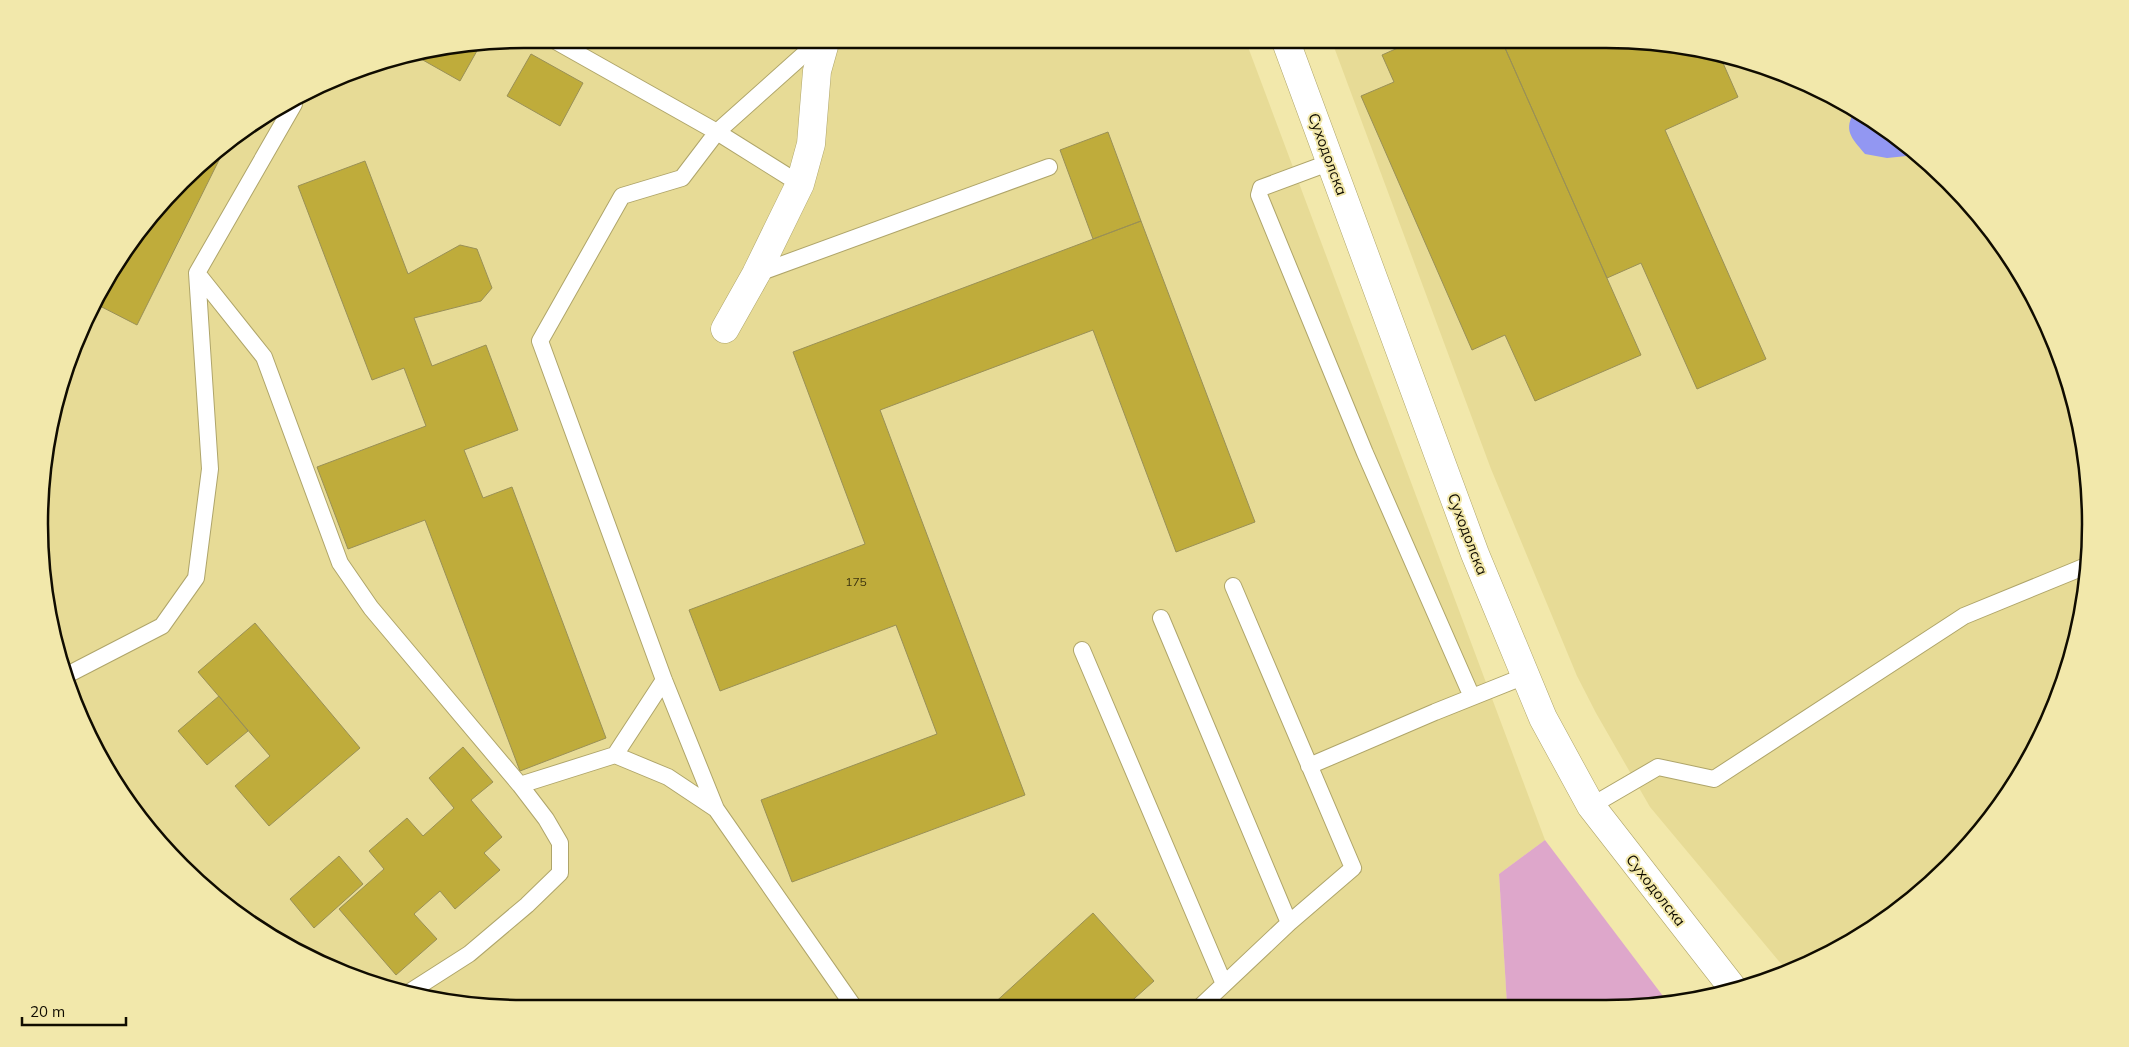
<svg xmlns="http://www.w3.org/2000/svg" width="2129" height="1047" font-family="Mulish,sans-serif">
<rect width="100%" height="100%" fill="#f2e8ab"/>
<path fill="#e7db96" d="M524 39H1245L1545 840 1499 874 1507 1005 523 1008 429 999 338 971 254 926 181 866 89 738 43 587 39 523 48 429 76 338 120 254 228 139 367 65 429 48Z
M1331 39H1606L1700 48 1791 76 1875 121 1948 181 2009 254 2053 338 2081 429 2090 524 2081 618 2053 709 1990 819 1900 908 1791 971 1788 972 1650 807 1596 713 1577 676 1491 469Z"/>
<path fill="#dea7cb" d="M1545 840 1669 1004 1507 1005 1499 874Z"/>
<path fill="#9297f2" d="M1855 110 1875 121 1917 155 1887 158 1865 154C1851 137 1843 131 1855 110Z"/>
<path fill="#bfac3b" stroke="#9a9056" d="M1418 39H1501L1641 355 1535 401 1505 335 1472 350 1361 96 1394 82 1382 55Z
M1501 39H1606L1700 48 1719 54 1738 97 1665 130 1766 359 1697 389 1641 263 1607 278Z
M469 44 478 49 460 81 414 55 416 52 429 48Z
M531 54 583 83 560 126 507 96Z
M1108 132 1141 221 1093 239 1060 150Z
M214 155 220 158 137 325 96 304 123 252Z
M365 161 408 274 460 245 477 249 492 288 481 301 414 318 432 366 486 345 518 430 464 450 483 498 512 487 606 738 520 771 425 520 348 549 317 467 426 426 404 368 372 380 298 186Z
M1141 221 1255 522 1176 552 1093 330 880 410 1025 795 792 882 761 800 937 734 896 625 720 691 689 610 865 544 793 352Z
M255 623 360 748 269 826 235 786 270 756 198 672Z
M219 696 248 731 207 765 178 731Z
M463 747 493 782 471 800 502 837 484 853 500 870 455 909 440 891 414 914 437 939 396 975 339 909 384 869 369 851 407 818 423 836 454 808 429 778Z
M339 856 363 884 314 928 290 899Z
M1093 913 1154 981 1126 1006 990 1007Z"/>
<g fill="none" stroke-linecap="round" stroke-linejoin="round">
<g stroke="#afa56a" stroke-width="18">
<path id="service" d="M552 39 717 132 800 184
M821 39 717 132 682 178 622 196 540 341 664 680 716 809 854 1007
M1331 162 1261 188 1259 195 1365 453 1472 697
M197 273 264 357 340 563 371 608 520 785 546 819 560 843V873L527 905 469 954 408 993
M756 274 1049 167
M1233 586 1353 868 1289 923
M1161 618 1289 923 1201 1006
M1082 650 1224 984
M69 674 162 626 196 578 210 469 197 273 294 104
M615 755 664 680
M1309 766 1435 712 1525 676
M520 785 615 755 668 777 716 809
M1591 806 1658 767 1714 779 1964 616 2086 566"/>
</g>
<g stroke="#afa56a" stroke-width="29">
<path id="minor" d="M725 329 756 274 800 184 811 144 817 71 826 39"/>
</g>
<g stroke="#afa56a" stroke-width="29">
<path id="tertiary" d="M1285 39 1475 554 1543 718 1591 806 1732 987"/>
</g>
<use href="#service" stroke="#fff" stroke-width="16"/>
<use href="#minor" stroke="#fff" stroke-width="28"/>
<use href="#tertiary" stroke="#fff" stroke-width="28"/>
</g>
<g text-anchor="middle" dominant-baseline="central" stroke-width="4" stroke-linejoin="round" paint-order="stroke">
<g font-size="12" fill="#3c340f">
<text x="856" y="581">175</text>
</g>
<g font-size="15" fill="#100c00" stroke="#f2e8ab">
<text transform="translate(1328 154) rotate(70)">Суходолска</text>
<text transform="translate(1468 534) rotate(69)">Суходолска</text>
<text transform="translate(1656 890) rotate(52)">Суходолска</text>
</g>
</g>
<path d="M0 0H2129V1047H0ZM524 48H1606A476 476 0 0 1 2082 524V524A476 476 0 0 1 1606 1000H524A476 476 0 0 1 48 524V524A476 476 0 0 1 524 48Z" fill="#f2e8ab" fill-rule="evenodd"/>
<path fill="none" stroke="#100c00" stroke-width="2.5" d="M524 48H1606A476 476 0 0 1 2082 524V524A476 476 0 0 1 1606 1000H524A476 476 0 0 1 48 524V524A476 476 0 0 1 524 48Z"/>
<path d="M22 1017v8h104v-8" fill="none" stroke="#100c00" stroke-width="2.5"/>
<text x="30" y="1017" font-size="15" fill="#100c00" stroke="#f2e8ab" stroke-width="4" paint-order="stroke">20 m</text>
</svg>
